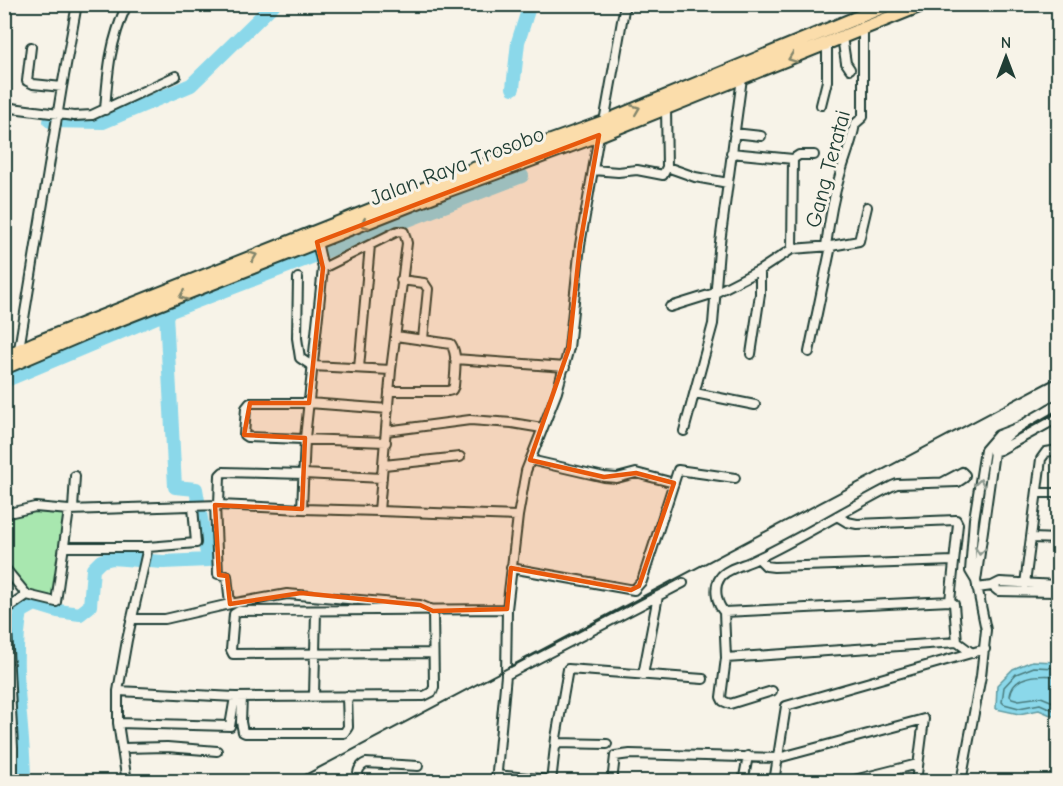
<svg xmlns="http://www.w3.org/2000/svg" width="1063" height="786" font-family="'Comic Neue',sans-serif">
<rect width="100%" height="100%" fill="#f7f3e8"/>
<filter id="ink" filterUnits="userSpaceOnUse"><feTurbulence type="fractalNoise" baseFrequency=".0167" numOctaves="2"/><feDisplacementMap in="SourceGraphic" scale="12" xChannelSelector="R" yChannelSelector="G"/><feConvolveMatrix kernelMatrix="1 2 1 2 8 2 1 2 1" color-interpolation-filters="sRGB"/></filter>
<g filter="url(#ink)">
<path fill="#a8e7af" stroke="#649272" stroke-width="1.5" d="M34 508 67 510 56 602 27 594 5 562 4 515Z"/>
<path fill="#8bd8ea" stroke="#609aa1" stroke-width="1.5" d="M1032 661 1058 662V718L1039 710 1019 714 996 709 997 685 1013 669Z"/>
<g fill="none" stroke-linecap="round" stroke-linejoin="round">
<path stroke="#4a7b7d" stroke-width="1.5" d="M1058 668 1034 667 1016 674 1004 687 1002 702 1004 704 1019 708 1040 704 1058 712
M1058 676C1042 675 1013 673 1010 696L1012 698 1019 700 1041 697 1058 704"/>
<path stroke="#8bd8ea" stroke-width="14" d="M513 88 518 42 530 4
M50 121 103 122 191 85 274 4
M4 381 166 313 522 176
M24 782C24 725 10 668 21 612L35 604 58 611 80 614 90 606 93 569 101 561 112 558 163 562 208 560 196 489 175 487 166 313"/>
<g stroke="#1f3d34" stroke-width="12">
<path id="minor" d="M842 37 846 63 850 69
M31 47 27 81 33 84 62 87
M821 105 827 81V44
M4 107 74 116 92 115 176 76
M666 109 667 167 695 177 728 183
M105 110C108 68 110 43 127 4
M604 122 625 4
M734 133 761 136
M731 153 793 159 792 249 831 246 809 352
M793 159 799 155H814
M593 170 618 172 637 170 663 175 667 167
M826 246C829 222 833 198 840 175 845 158 852 142 855 124L863 117V29
M831 246 859 241 867 207
M298 278 297 338 300 358 312 366 391 370
M401 280 424 283 428 289 423 339
M670 307 715 293 760 270 792 249
M19 349 62 87 77 4
M751 354 760 294V270
M455 359 565 367
M359 368 370 245
M389 391H448L452 390 454 386C455 373 458 355 451 344L396 336
M695 393 755 405
M386 431 470 420 512 423 542 428
M684 431 713 324 719 250 742 78
M386 442 247 437 244 435 246 408 250 403H309L388 409
M993 452 1000 450 1058 418
M530 460 604 477 617 478 636 473 674 483
M384 465 460 457
M1038 493H1058
M215 505 218 574 227 576 230 604
M219 505 220 475 223 472 304 474 382 478
M73 509 75 476
M302 509 379 511 391 370 407 243 404 232 398 231 323 268
M379 511 518 516
M4 514 35 507 69 510 219 505 302 509 305 438 323 268 317 242
M837 516 847 522 857 524 956 520 958 524 950 601 724 612C717 604 713 588 720 578 725 569 744 565 752 561 800 539 845 510 892 486L897 484 958 482 964 478 965 475 962 472 943 482
M1032 538 1058 539
M65 547H148L196 543 193 507
M758 558 766 566 774 567 954 561
M4 567 27 595 56 602 69 510
M511 568 634 590 642 581 678 470 735 478
M976 581 994 452C1005 431 1038 416 1058 404
M1025 584 1041 459 1046 452 1058 450
M992 586 998 591 1058 592
M977 588 992 586 1000 582 1058 585
M950 601 954 604 957 642
M6 610 13 748V782
M4 611 27 595
M724 612 726 658 721 697 723 701 730 704 772 691
M132 619H165L230 604 287 594 420 605 432 610
M433 653 233 654 231 650 234 614 239 611 507 609
M726 658 957 642 972 653
M506 675 683 583
M643 675 658 596
M118 691 235 697 424 696 432 692 434 687 433 611
M314 696 316 611
M242 697 241 722 243 732 245 733H344L348 727 347 696
M118 723 230 726 235 697
M556 743 607 744
M123 748 167 747 217 751
M496 775 551 780
M127 782 118 723V691L127 640 148 547
M357 782C358 773 357 767 366 763L418 766
M496 782 506 675 507 609 518 516 526 471 557 392 569 348 580 245 599 135
M551 782 556 738 568 669 703 679
M612 782 615 756 630 754 778 758 924 719 916 782
M743 782 748 756
M774 782 786 706 985 649
M846 782 918 764
M961 782 981 676 986 630 976 581 970 571 974 519 985 450 998 435 1019 427"/>
</g>
<g stroke="#1f3d34" stroke-width="16">
<path id="highway" d="M4 357 35 343 474 169 604 122 890 4
M4 368 93 330 446 191 599 135 924 4"/>
</g>
<use href="#minor" stroke="#f7f3e8" stroke-width="8"/>
<use href="#highway" stroke="#fbddab" stroke-width="12"/>
<path stroke="#1f3d34" stroke-width="2" d="M292 782 1058 377"/>
</g>
<defs><path id="oneway-chevron" d="M-2-3.5L2.5 0L-2 3.5" fill="none" stroke-width="1.6" stroke-linecap="round" stroke-linejoin="round" transform="scale(1.5)"/></defs>
<g stroke="#82856a">
<use href="#oneway-chevron" transform="translate(792 58) rotate(159)"/>
<use href="#oneway-chevron" transform="translate(636 109) rotate(-22)"/>
<use href="#oneway-chevron" transform="translate(364 224) rotate(158)"/>
<use href="#oneway-chevron" transform="translate(253 256) rotate(-21)"/>
<use href="#oneway-chevron" transform="translate(183 296) rotate(158)"/>
</g>
<g stroke="#8b988e">
<use href="#oneway-chevron" transform="translate(980 483) rotate(-80)"/>
<use href="#oneway-chevron" transform="translate(980 551) rotate(98)"/>
</g>
</g>
<path fill="#e8590c" fill-opacity="0.2" stroke="#e8590c" stroke-width="4.5" stroke-linejoin="round" d="M599 135 580 245 569 348 530 460 604 477 636 473 674 483 639 586 631 590 511 568 507 609 433 611 420 605 301 593 230 604 227 576 219 575 215 505 302 509 305 438 244 435 250 403H309L323 268 317 242Z"/>
<g text-anchor="middle" dominant-baseline="central" stroke-width="6" stroke-linejoin="round" paint-order="stroke">
<g font-size="22" fill="#1f3d34" stroke="#f7f3e8">
<text transform="translate(457 166) rotate(-21)">Jalan Raya Trosobo</text>
<text transform="translate(828 169) rotate(-75)">Gang Teratai</text>
</g>
</g>
<rect width="1063" height="786" fill="none" stroke="#f7f3e8" stroke-width="24"/>
<rect x="12" y="12" width="1039" height="762" fill="none" stroke="#1f3d34" stroke-width="2" filter="url(#ink)"/>
<g transform="translate(1006 57)" stroke="#f7f3e8" stroke-width="4.5" paint-order="stroke">
<path d="M0-4.5L10 22L0 15L-10 22Z" fill="#1f3d34"/>
<text y="-9" font-size="16" font-weight="bold" text-anchor="middle" fill="#1f3d34">N</text>
</g>
</svg>
